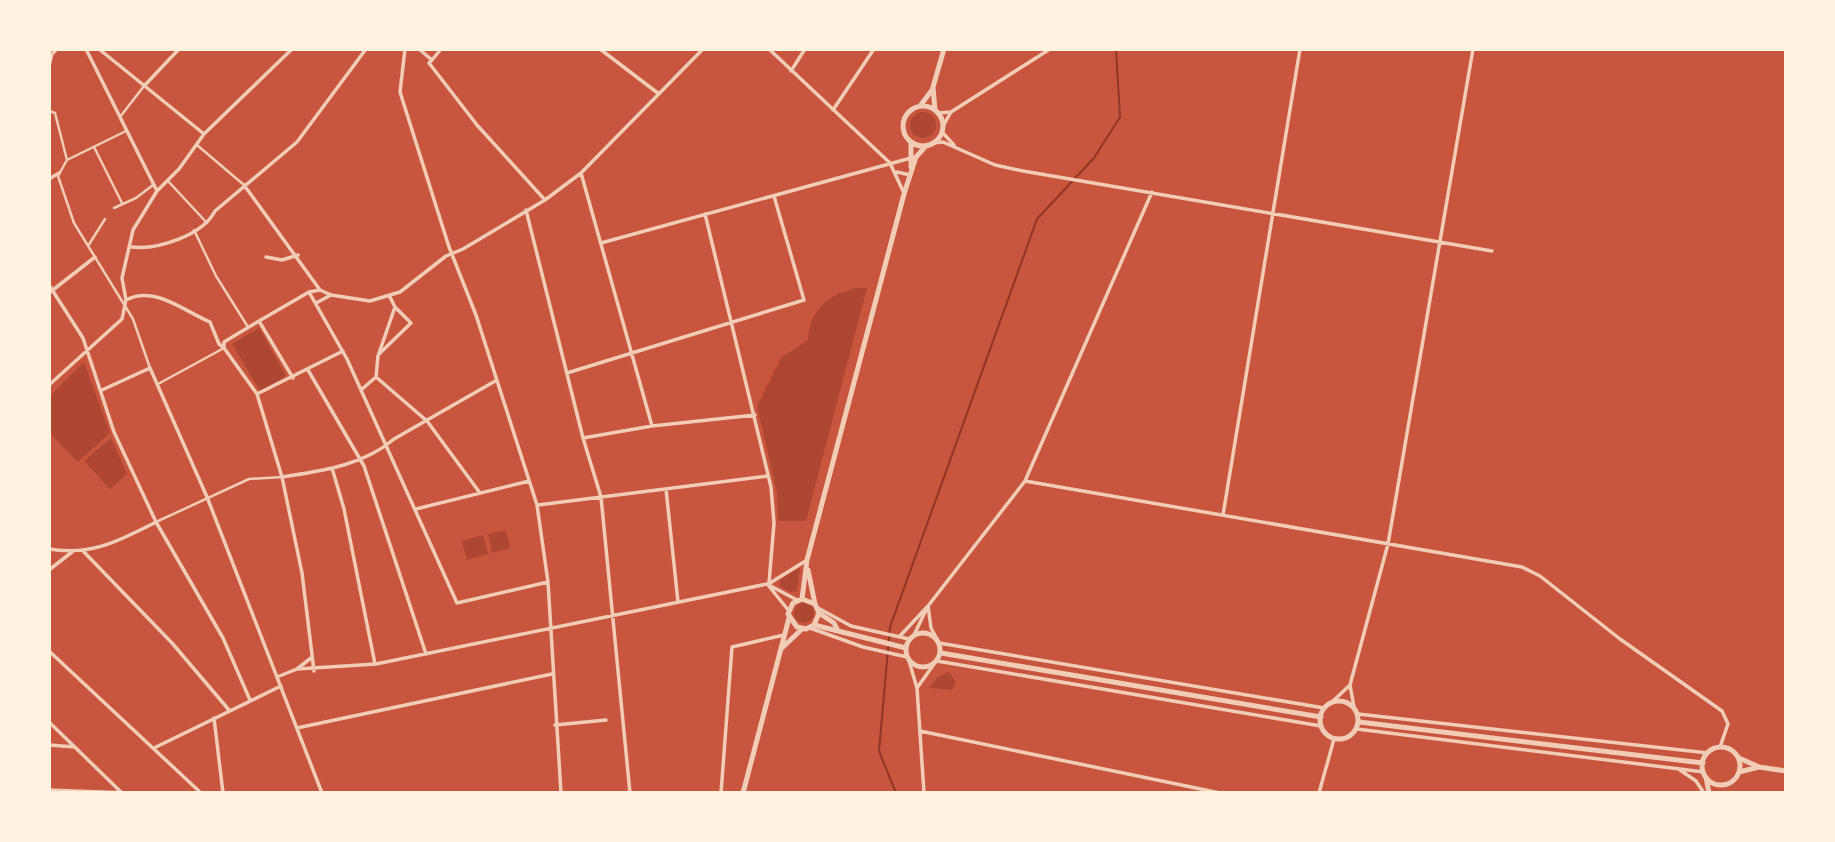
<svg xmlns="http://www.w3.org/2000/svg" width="1835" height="842" font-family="Arial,sans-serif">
<rect width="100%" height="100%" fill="#c8553d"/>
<path fill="#ae4732" d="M910 125a13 13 0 1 1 26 0a13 13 0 1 1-26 0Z
M855 288H867L806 521H778L777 493 757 406 781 358 808 340C809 319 819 303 838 294 844 291 849 292 855 288Z
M259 328 286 376 260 391 232 344Z
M84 362 110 433 78 462 49 432V397Z
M111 438 127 474 110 489 84 461Z
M506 530 510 548 492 553 488 534Z
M483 535 488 554 467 560 462 541Z
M800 568 797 591 790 592 780 586V580Z
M794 613a10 10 0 1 1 20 0a10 10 0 1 1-20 0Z
M949 672 956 682 952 690 929 688 938 677Z"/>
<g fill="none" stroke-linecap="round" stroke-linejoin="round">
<path stroke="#8f3625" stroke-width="2" d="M896 793 879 751 890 627 1037 219 1094 158 1120 117 1116 49"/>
<path stroke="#f1ccb7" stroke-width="2.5" d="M49 111 55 113 67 160 58 176 74 223 133 319 150 368
M120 117 144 86
M197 145 244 185
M94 147 122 203
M67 160 126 131
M168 181 207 223
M114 208 136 198 153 185
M194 230 216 276 248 327
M88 246 105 219
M158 384 224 348
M156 522 249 479 282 477"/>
<path stroke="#f1ccb7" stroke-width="3.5" d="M86 49 157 191
M99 49 204 134
M405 49 400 92 449 247 476 315 537 505 548 582 561 793
M419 49 432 60 429 63 477 125 545 200
M600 49 659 94
M769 49 890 163 903 191
M432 60 441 49
M49 66 52 54 57 49
M791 71 805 49
M145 85 179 49
M833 110 874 49
M937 113 951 112
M943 126 951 112 1050 49
M942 132 954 145
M933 143 943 142 995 165 1023 171 1492 251
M897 172 910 175
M581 173 652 426
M49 179 59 173
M244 185 320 290
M526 210 583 438 601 497 630 793
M705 214 771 487 774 523 769 583
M601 243 911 158
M132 247C158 250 203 235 215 211L297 142 366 49
M266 257 282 260 298 255
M49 285 83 338 114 432 156 522 223 638 250 700
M309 292 347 359 457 603 548 582
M49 293 95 257
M126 300C154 285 184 311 210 322L219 344 223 347
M316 303 331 295
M259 321 309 292 320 290 331 295 370 301 400 292 446 256 463 249 545 200 581 173 703 49
M379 354 411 323 395 307
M308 370 364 466 426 654
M567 373 804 300 774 196
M376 377 427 421 480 493
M293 378 259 321 224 342V348L257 394 343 351
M49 385 122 319 126 300 122 278 133 230 157 191 179 169 204 134 292 49
M102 390 150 368 207 497 322 793
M361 390 376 377 378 356 395 307 390 297
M257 394 282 477 302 573 314 671
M583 438 652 426 755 415
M332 468 344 509 375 664
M282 477C320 471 363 466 394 439L497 380
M1025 481 1522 567 1540 576 1620 639 1722 711 1728 724 1720 747
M666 489 678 602
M538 505 768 476
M416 509 529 481
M1223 515 1300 49
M49 549C91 556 119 541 156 522
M84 552 172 643 229 710
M49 570 72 552
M770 583 807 560
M768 585 789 611
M928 606 931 628 937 639
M818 608 851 626 909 639
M810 628 863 647 907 657
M914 635 927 608
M899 637 928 606 1025 481 1152 192
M939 643 1324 708
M49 651 201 793
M909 661 917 688 924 793
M937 661 1321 726
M297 669 376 664 767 584 797 600
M277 677 297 669 311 658
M917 688 934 664
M1332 702 1350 685
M1354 707 1350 685 1388 544 1473 49
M1358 714 1708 753
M214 718 223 793
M49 722 122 793
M555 725 606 720
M297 728 552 674
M1357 729 1704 772
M920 731 1220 793
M49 745 75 747
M154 748 281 686
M1680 770 1696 781 1704 793
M49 790 129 793
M721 793 732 647 784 635
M1319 793 1334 739"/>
<path stroke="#f1ccb7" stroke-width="5" d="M920 106 932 90
M903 126a20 20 0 1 1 40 0a20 20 0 1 1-40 0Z
M935 110 933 87 944 49
M911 167V142
M808 570 815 604
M802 599 807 560 904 194 916 157 926 146
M819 613 834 623 837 629
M814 625 819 613 815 604 802 599 793 603 788 614 797 627 806 629 814 625 906 648
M906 650a17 17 0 1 1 34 0a17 17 0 1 1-34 0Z
M782 648 802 629
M941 653 1321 717
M1320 720a19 19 0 1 1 38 0a19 19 0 1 1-38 0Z
M1359 722 1703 763
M1702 766a19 19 0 1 1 38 0a19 19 0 1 1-38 0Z
M1739 758 1759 767
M1739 772 1759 767 1786 771
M1706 777 1709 793
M743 793 789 618"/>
</g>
<rect width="1835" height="842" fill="none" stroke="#fff3e0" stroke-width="102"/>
</svg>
